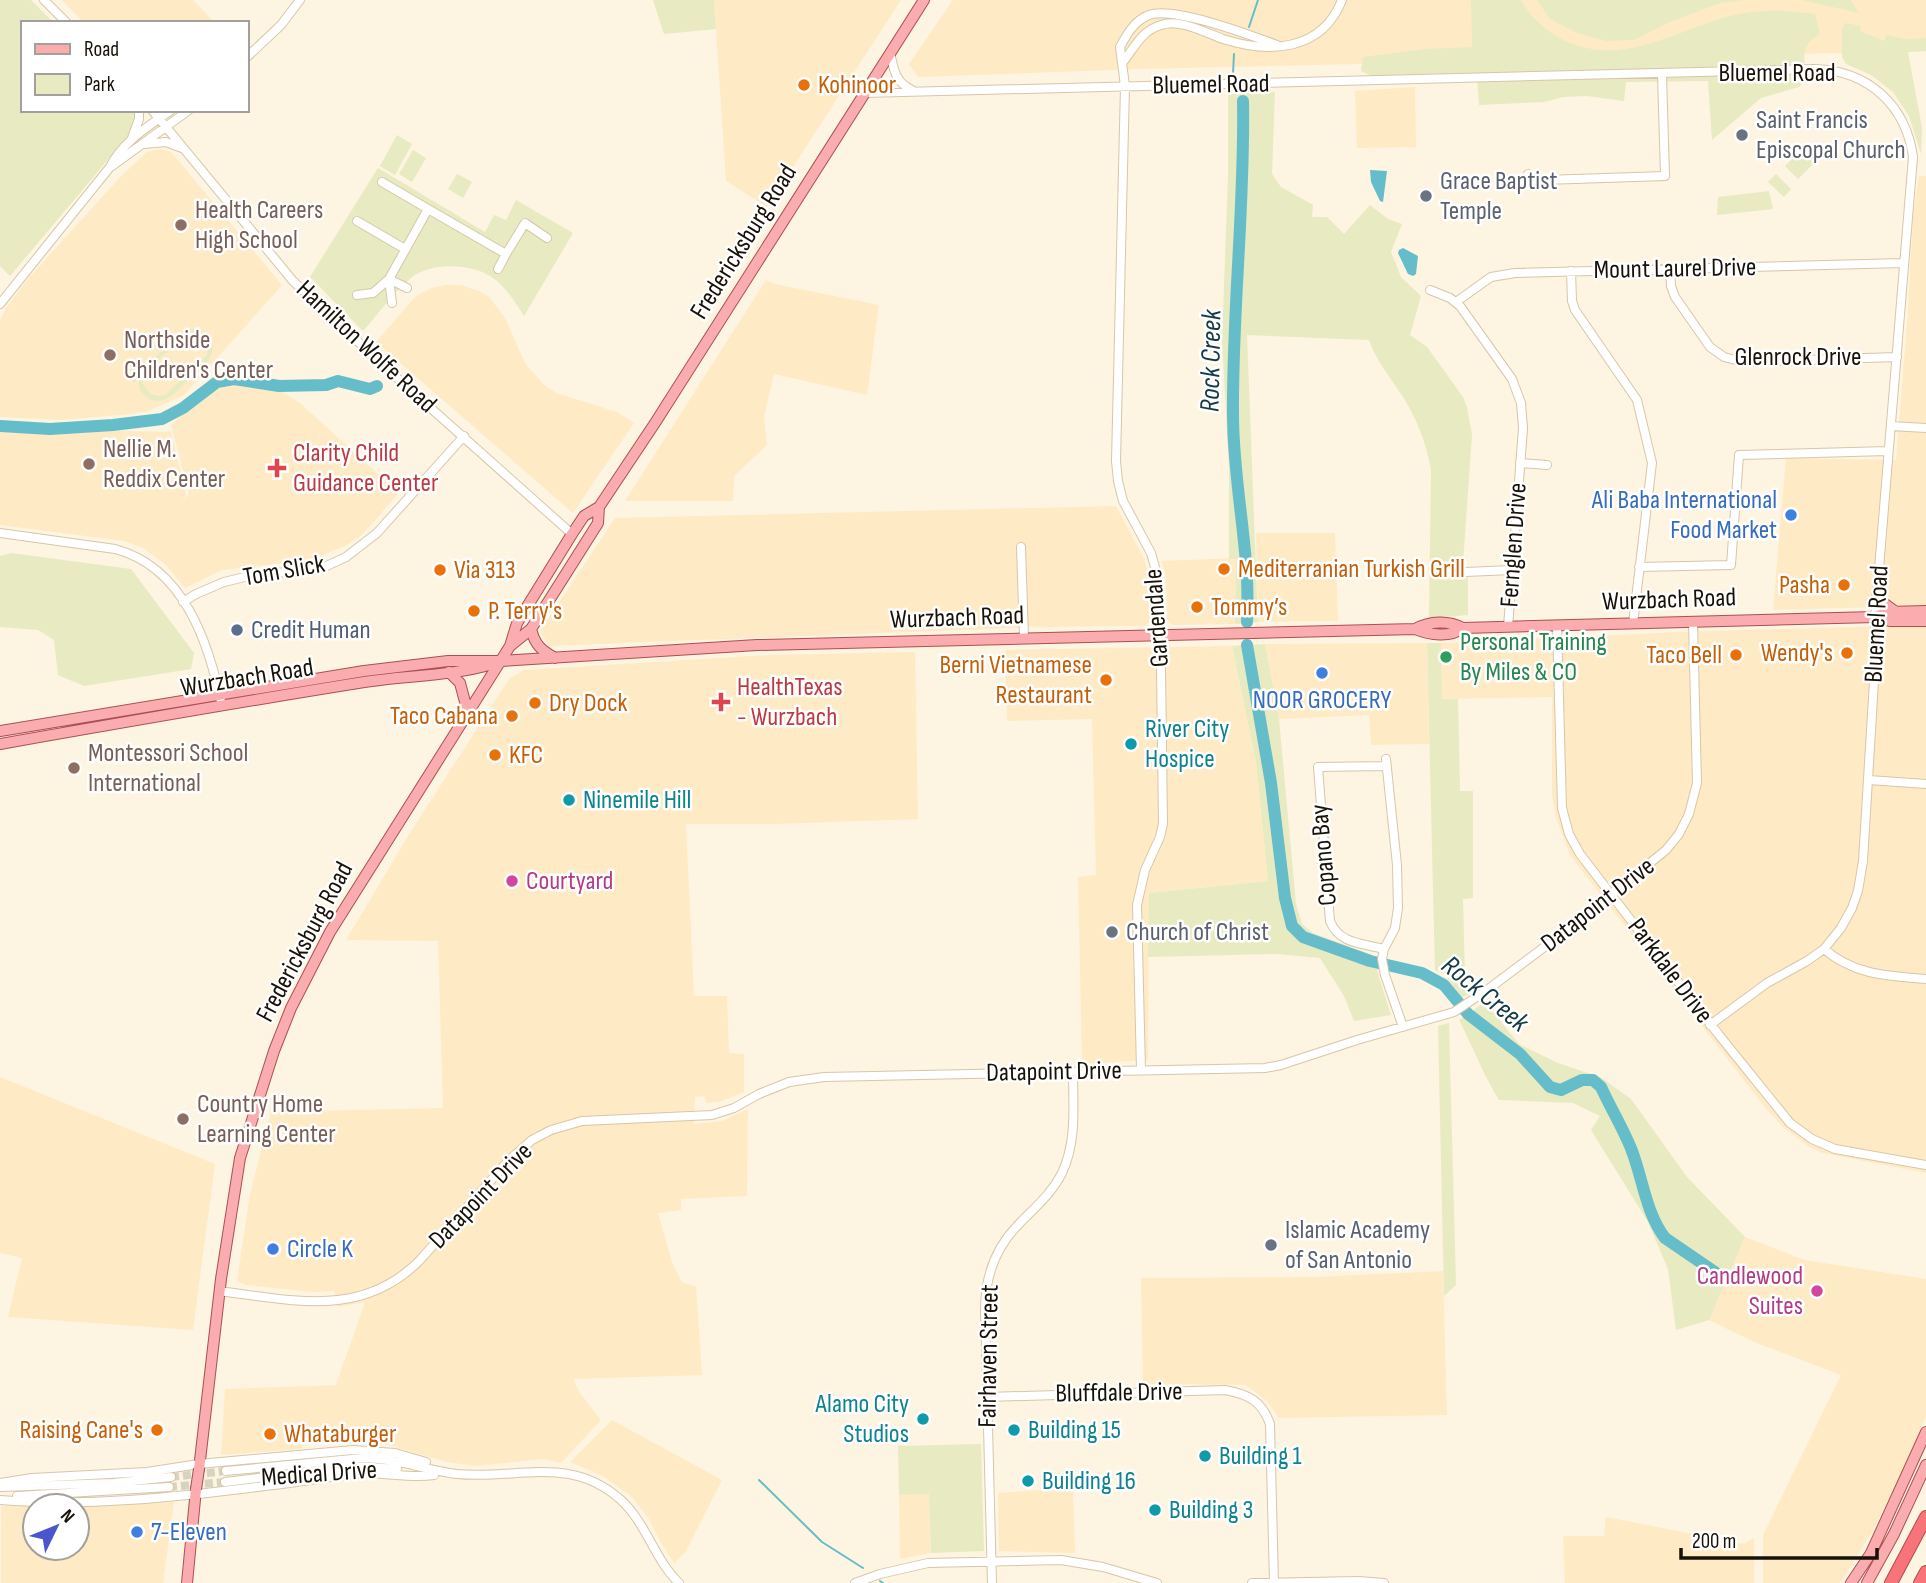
<svg xmlns="http://www.w3.org/2000/svg" width="1926" height="1583" font-family="'Sofia Sans Condensed',sans-serif">
<rect width="100%" height="100%" fill="#fdf4e1"/>
<path fill="#feebc5" fill-rule="evenodd" d="M62 0H193L215 23H84Z
M714 0H901L767 207 726 181Z
M953 0H1926V51L1141 69 918 77 909 64Z
M1415 87 1416 147 1357 148 1355 91Z
M159 149 171 152 282 285 184 395 146 412 120 415 61 420 0 417V320L6 308 27 280 121 176 147 152Z
M1919 176H1926V606L1773 610 1786 458 1896 460 1908 311 1913 214Z
M766 280 775 284 879 305 867 395 774 374 764 417 767 445 734 476 733 501H625Z
M446 285H461L479 291 490 298 505 318 525 363 543 384 556 393 617 412 634 423 573 513 376 342 415 297 431 288Z
M232 383 282 392 300 403 399 493 362 535 345 546 310 560 222 570 185 588 165 564 143 548 124 541 0 525V428L171 432 186 495 179 505 189 493 171 425 205 393Z
M1116 506 1143 557 1148 572 1151 595V620L1146 626 1035 627 549 646 540 631 615 518Z
M1256 533H1335L1338 621 1258 622Z
M1236 558 1235 624 1172 625 1170 623 1167 619 1166 576 1161 561Z
M1926 625V1173L1822 1153 1808 1146 1784 1128 1767 1110 1570 855 1556 818 1552 795V697L1442 699 1441 643 1701 631Z
M1427 643 1429 744 1371 745 1369 715 1279 719 1265 644Z
M1232 646 1256 762 1268 881 1149 893 1148 1060 1082 1064 1078 877 1096 875 1092 719 1007 721 1005 650Z
M915 652 918 819 775 824H686L694 996H727L729 1053 744 1054V1092L719 1102 706 1103 705 1096 695 1097 694 1124 722 1121 748 1109 747 1196 681 1199V1210L658 1213 672 1262 682 1282 696 1287 702 1375 573 1379 580 1393 601 1420 561 1463 543 1459 475 1466 447 1462 388 1445 363 1444H306L300 1449 221 1455 225 1389 336 1385 365 1302 338 1307 334 1291 312 1292 246 1285 237 1281 250 1194 271 1112 443 1108 438 941 346 940 408 836 509 679 524 670 768 655Z
M0 1077 215 1164 193 1330 8 1317 22 1258 0 1253Z
M1745 1237 1805 1260 1926 1279V1416L1904 1468 1874 1528 1841 1583H1763V1535L1841 1375 1754 1342 1709 1320Z
M1443 1271 1447 1415 1279 1418 1267 1401 1246 1385 1143 1384 1141 1278 1316 1277Z
M612 1420 722 1480 685 1553 674 1563 660 1541 648 1517 631 1496 603 1476 570 1462Z
M1073 1488 1075 1553 999 1551 998 1493Z
M929 1493 931 1553 900 1559 899 1495Z
M174 1502 163 1583H1V1506ZM35 1506H77V1548H35Z
M1606 1517 1744 1544 1754 1538V1583H1565L1563 1536H1604Z"/>
<path fill="#e8eac1" fill-rule="evenodd" d="M0 0H31L54 23H23V110H134L135 118 128 136 10 276 0 266Z
M653 0H714L716 29 664 34Z
M1471 0H1521C1532 20 1548 33 1568 42 1627 67 1679 28 1734 15 1761 9 1788 10 1815 14L1820 34C1799 46 1804 58 1807 78L1799 87 1761 98 1712 140 1708 81 1626 82 1624 101 1587 96 1563 97 1544 102 1479 105 1477 77 1376 78 1361 71 1363 57 1424 49 1472 47Z
M1537 0H1744L1720 3 1670 22 1634 40 1607 41 1577 33 1550 19Z
M1801 0H1851L1859 13Z
M1846 23 1861 26 1860 31 1884 41 1886 35 1905 39 1926 38V51L1908 52 1922 128 1921 154 1909 116 1893 92 1871 75 1846 64 1842 57V29Z
M1275 92 1272 174 1281 187 1313 205 1312 217H1327L1344 234 1370 205 1388 219 1402 224 1391 252 1401 277 1421 296 1410 335 1427 347 1463 397 1467 407 1472 435 1462 577 1468 578V615L1429 618 1431 470C1426 443 1418 421 1403 397 1391 378 1376 361 1369 340L1247 335 1258 622 1235 624 1236 559H1229V468L1222 341 1228 176V94Z
M397 135 412 144 395 175 380 166Z
M1802 149 1815 162 1798 179 1785 166Z
M413 150 426 158 412 182 399 174Z
M378 168 485 232 494 215 506 220 516 200 573 233 524 316C516 303 506 287 493 278 472 263 431 262 411 278 393 293 378 314 363 331L310 277Z
M457 174 472 182 463 198 448 189Z
M1776 174 1791 189 1784 197 1768 182Z
M1769 191 1773 209 1717 215 1718 197Z
M187 329C202 327 218 339 211 355 208 363 199 369 193 375 182 386 165 409 148 398 140 393 139 387 138 379L134 382 131 379ZM191 333 204 337 208 346 207 355 166 394 160 396 151 394 142 383 147 370 184 336Z
M11 553 131 569 194 653 191 669 84 686 58 675 54 640 38 630 0 627V556Z
M1427 643H1441L1442 699H1458L1460 791H1473V898L1463 899 1465 978 1475 990 1462 998 1445 975 1435 970Z
M1265 644 1279 719 1296 904 1302 924 1313 933 1375 956 1378 974 1391 1015 1354 1021 1344 996 1320 958 1276 954 1148 957 1149 893 1268 881 1256 762 1232 646Z
M1485 1002 1519 1044 1558 1063 1602 1078 1631 1099 1687 1177 1745 1237 1709 1320 1676 1330 1668 1269 1648 1222 1591 1130 1600 1116 1573 1103 1499 1100C1483 1074 1473 1047 1459 1020Z
M1449 1023 1456 1285 1444 1296 1438 1026Z
M981 1444 984 1551 931 1553 929 1494 899 1495 898 1446Z
M1050 1473H1074V1485L1050 1486Z"/>
<path fill="#65bdc9" d="M1370 170 1387 171 1383 202 1380 201 1371 182Z
M1403 248 1418 256 1416 274 1413 276 1408 274 1398 253 1399 250Z"/>
<g fill="none" stroke-linecap="round" stroke-linejoin="round">
<path stroke="#65bdc9" stroke-width="2" d="M1249 27 1258 0
M1233 74 1234 54
M759 1480 822 1542 863 1568
M880 1581 883 1583"/>
<path stroke="#65bdc9" stroke-width="12" d="M1243 101C1245 206 1232 311 1233 415 1233 485 1251 553 1247 622
M0 426 50 429 113 425 162 419 183 408 217 382 234 379 279 386 326 385 338 381 370 389 377 386
M1247 645 1271 783 1285 898 1292 926 1303 937 1370 961 1422 973 1444 985 1468 1014 1520 1054 1550 1087 1561 1090 1582 1080H1593L1601 1087C1611 1109 1624 1130 1632 1151 1643 1180 1646 1213 1665 1238L1725 1279"/>
<path stroke="#dad2c0" stroke-width="8" stroke-dasharray="8 4" stroke-linecap="butt" d="M171 1477 226 1471
M169 1487 225 1482"/>
<g stroke="#d6c7a9" stroke-width="10">
<path id="minor" d="M44 0 67 23
M890 53C894 70 895 82 912 90
M247 57 281 25 300 0
M1123 62C1135 47 1141 31 1161 25 1179 18 1206 33 1223 39 1270 54 1322 51 1342 0
M864 93 1816 69C1868 71 1906 105 1913 157L1875 617V665L1863 861 1858 891 1852 908 1841 928 1824 949 1807 961 1767 983 1710 1025
M152 110 293 281 397 378 572 534
M132 138 139 119V110
M144 144 166 142 182 148
M112 166 189 110
M1528 174 1536 179 1544 180 1665 176 1662 74
M428 209 506 254 525 223 547 238
M357 221 405 249
M1670 268 1671 286 1675 297 1710 347 1724 357 1743 362 1897 357
M498 269 506 254
M1571 271 1572 301 1575 310 1637 400 1652 463 1633 624
M389 279 392 303
M389 279 407 288
M1430 290 1450 298 1460 306 1512 379 1521 403 1523 428 1508 627
M357 295 373 293 389 279 428 209 382 182
M1456 302 1491 277 1515 273 1904 263
M0 304 110 167C123 141 148 127 171 110
M1891 426 1926 428
M1520 463 1547 465
M0 533 115 549C184 567 209 643 222 706
M1021 547 1024 638
M1639 567 1731 565 1739 455 1888 451
M1465 572 1512 570
M183 602 196 594 224 582 253 575 320 569 346 557 377 533 464 436
M1557 626 1562 808 1569 834 1580 854 1719 1035 1790 1123 1812 1139 1835 1149 1926 1165
M1386 759 1397 865 1398 908 1395 928 1384 949 1382 959 1385 975 1403 1027
M1869 780 1926 784
M1384 949C1362 943 1339 944 1330 921L1318 767 1386 766
M1824 949C1854 975 1888 976 1926 979
M1141 1070 1137 905 1145 870 1160 837 1163 824 1161 668 1157 574 1151 553 1123 501 1118 481 1116 461 1125 86 1120 47C1127 34 1134 21 1149 15 1174 6 1250 35 1277 45
M219 1291C293 1300 362 1319 420 1260L509 1160 532 1140 551 1130 582 1121 712 1115 734 1108 759 1094 789 1082 824 1077 1265 1068 1281 1065 1357 1040 1454 1012 1487 990 1567 930 1666 850 1679 834 1689 814 1697 783 1693 622
M987 1397 1225 1390C1248 1394 1262 1401 1270 1424L1274 1583
M226 1471 363 1458C395 1458 425 1470 457 1474 517 1480 570 1454 621 1500 647 1524 654 1559 679 1583
M225 1482 356 1466 397 1469
M0 1483 32 1478 147 1472 199 1464 353 1450 395 1453 426 1462
M0 1487 114 1483 171 1477
M17 1496 169 1487
M0 1500C88 1507 178 1497 265 1486 295 1483 325 1477 355 1474 382 1471 408 1479 434 1475
M855 1583 880 1574 928 1563 1061 1560 1103 1567 1157 1583
M992 1583 985 1310C985 1279 995 1249 1017 1226 1033 1209 1051 1195 1062 1173 1077 1141 1073 1106 1073 1072
M1252 1583 1359 1581 1384 1583"/>
</g>
<g stroke="#a95151" stroke-width="12">
<path id="major" d="M1877 592 1881 601 1896 612
M1875 617 1890 621H1926
M531 629C535 645 541 650 555 658
M1415 629C1430 621 1448 620 1463 628L1875 617 1888 612 1926 611
M510 646 531 629 598 523 599 507
M449 672 460 683 468 713
M0 731 364 671 448 661H501L757 645 1415 629C1430 635 1450 638 1463 628
M0 744C119 723 239 702 358 683 404 675 452 677 495 663
M199 1469 221 1279 240 1158 274 1051 291 1008 330 932 510 646 517 623 572 534 584 516 599 507 655 423 924 0
M187 1583 196 1489
M1851 1583 1871 1553 1926 1432
M1867 1583 1894 1534 1926 1465"/>
</g>
<g stroke="#a95151" stroke-width="14">
<path id="highway" d="M1891 1583 1926 1517
M1920 1583 1926 1572"/>
</g>
<use href="#minor" stroke="#fff" stroke-width="8"/>
<use href="#major" stroke="#fbacaf" stroke-width="10"/>
<use href="#highway" stroke="#f87479" stroke-width="12"/>
<g stroke="#a95151" stroke-width="12" stroke-linecap="butt">
<path id="major-bridge" d="M196 1489 199 1469"/>
</g>
<use href="#major-bridge" stroke="#fbacaf" stroke-width="10"/>
</g>
<g fill="#e8710a" stroke="#fff" stroke-width="2.5">
<circle cx="804" cy="85" r="7"/>
<circle cx="1224" cy="569" r="7"/>
<circle cx="440" cy="570" r="7"/>
<circle cx="1844" cy="585" r="7"/>
<circle cx="1197" cy="607" r="7"/>
<circle cx="474" cy="611" r="7"/>
<circle cx="1847" cy="653" r="7"/>
<circle cx="1736" cy="655" r="7"/>
<circle cx="1106" cy="680" r="7"/>
<circle cx="535" cy="703" r="7"/>
<circle cx="512" cy="716" r="7"/>
<circle cx="495" cy="755" r="7"/>
<circle cx="157" cy="1430" r="7"/>
<circle cx="270" cy="1434" r="7"/>
</g>
<g fill="#6b7280" stroke="#fff" stroke-width="2.5">
<circle cx="1742" cy="135" r="7"/>
<circle cx="1426" cy="196" r="7"/>
<circle cx="1112" cy="932" r="7"/>
<circle cx="1271" cy="1245" r="7"/>
</g>
<g fill="#8d6e63" stroke="#fff" stroke-width="2.5">
<circle cx="181" cy="225" r="7"/>
<circle cx="110" cy="355" r="7"/>
<circle cx="89" cy="464" r="7"/>
<circle cx="74" cy="768" r="7"/>
<circle cx="183" cy="1119" r="7"/>
</g>
<g fill="#e0444e" stroke="#fff" stroke-width="2.5">
<path d="M273.5 457.5h7v7h7v7h-7v7h-7v-7h-7v-7h7z"/>
<path d="M717.5 691.5h7v7h7v7h-7v7h-7v-7h-7v-7h7z"/>
</g>
<g fill="#3f7fe0" stroke="#fff" stroke-width="2.5">
<circle cx="1791" cy="515" r="7"/>
<circle cx="1322" cy="673" r="7"/>
<circle cx="273" cy="1249" r="7"/>
<circle cx="137" cy="1532" r="7"/>
</g>
<circle fill="#5c6f8a" stroke="#fff" stroke-width="2.5" cx="237" cy="630" r="7"/>
<circle fill="#2e9e5b" stroke="#fff" stroke-width="2.5" cx="1446" cy="657" r="7"/>
<g fill="#0f9aa8" stroke="#fff" stroke-width="2.5">
<circle cx="1131" cy="744" r="7"/>
<circle cx="569" cy="800" r="7"/>
<circle cx="923" cy="1419" r="7"/>
<circle cx="1014" cy="1430" r="7"/>
<circle cx="1205" cy="1456" r="7"/>
<circle cx="1028" cy="1481" r="7"/>
<circle cx="1155" cy="1510" r="7"/>
</g>
<g fill="#d1479c" stroke="#fff" stroke-width="2.5">
<circle cx="512" cy="881" r="7"/>
<circle cx="1817" cy="1291" r="7"/>
</g>
<g text-anchor="middle" dominant-baseline="central" stroke-width="5" stroke-linejoin="round" paint-order="stroke">
<g font-size="26" fill="#171107" stroke="#fff">
<text x="1777" y="73">Bluemel Road</text>
<text transform="translate(1211 85) rotate(-1)">Bluemel Road</text>
<text transform="translate(744 242) rotate(-58)">Fredericksburg Road</text>
<text transform="translate(1675 269) rotate(-1)">Mount Laurel Drive</text>
<text transform="translate(366 347) rotate(43)">Hamilton Wolfe Road</text>
<text x="1798" y="357">Glenrock Drive</text>
<text transform="translate(1514 545) rotate(-86)">Fernglen Drive</text>
<text transform="translate(284 571) rotate(-10)">Tom Slick</text>
<text transform="translate(1669 600) rotate(-2)">Wurzbach Road</text>
<text transform="translate(957 618) rotate(-2)">Wurzbach Road</text>
<text transform="translate(1157 618) rotate(-94)">Gardendale</text>
<text transform="translate(1877 624) rotate(-87)">Bluemel Road</text>
<text transform="translate(247 678) rotate(-9)">Wurzbach Road</text>
<text transform="translate(1324 855) rotate(-95)">Copano Bay</text>
<text transform="translate(1598 905) rotate(-38)">Datapoint Drive</text>
<text transform="translate(305 942) rotate(-62)">Fredericksburg Road</text>
<text transform="translate(1670 971) rotate(53)">Parkdale Drive</text>
<text transform="translate(1054 1072) rotate(-1)">Datapoint Drive</text>
<text transform="translate(481 1196) rotate(-46)">Datapoint Drive</text>
<text transform="translate(989 1356) rotate(-89)">Fairhaven Street</text>
<text transform="translate(1119 1393) rotate(-1)">Bluffdale Drive</text>
<text transform="translate(319 1474) rotate(-4)">Medical Drive</text>
</g>
<g font-size="26" fill="#c56008" stroke="#fff" text-anchor="start">
<text x="818" y="85">Kohinoor</text>
<text x="1238" y="569">Mediterranian Turkish Grill</text>
<text x="454" y="570">Via 313</text>
<text x="1830" y="585" text-anchor="end">Pasha</text>
<text x="1211" y="607">Tommy’s</text>
<text x="488" y="611">P. Terry's</text>
<text x="1833" y="653" text-anchor="end">Wendy's</text>
<text x="1722" y="655" text-anchor="end">Taco Bell</text>
<text x="1092" y="665" text-anchor="end">Berni Vietnamese<tspan x="1092" dy="30">Restaurant</tspan></text>
<text x="549" y="703">Dry Dock</text>
<text x="498" y="716" text-anchor="end">Taco Cabana</text>
<text x="509" y="755">KFC</text>
<text x="143" y="1430" text-anchor="end">Raising Cane's</text>
<text x="284" y="1434">Whataburger</text>
</g>
<g font-size="26" fill="#5b616d" stroke="#fff" text-anchor="start">
<text x="1756" y="120">Saint Francis<tspan x="1756" dy="30">Episcopal Church</tspan></text>
<text x="1440" y="181">Grace Baptist<tspan x="1440" dy="30">Temple</tspan></text>
<text x="1126" y="932">Church of Christ</text>
<text x="1285" y="1230">Islamic Academy<tspan x="1285" dy="30">of San Antonio</tspan></text>
</g>
<g font-size="26" fill="#785e54" stroke="#fff" text-anchor="start">
<text x="195" y="210">Health Careers<tspan x="195" dy="30">High School</tspan></text>
<text x="124" y="340">Northside<tspan x="124" dy="30">Children's Center</tspan></text>
<text x="103" y="449">Nellie M.<tspan x="103" dy="30">Reddix Center</tspan></text>
<text x="88" y="753">Montessori School<tspan x="88" dy="30">International</tspan></text>
<text x="197" y="1104">Country Home<tspan x="197" dy="30">Learning Center</tspan></text>
</g>
<g font-size="26" fill="#be3a42" stroke="#fff" text-anchor="start">
<text x="293" y="453">Clarity Child<tspan x="293" dy="30">Guidance Center</tspan></text>
<text x="737" y="687">HealthTexas<tspan x="737" dy="30">- Wurzbach</tspan></text>
</g>
<g font-size="26" fill="#366cbe" stroke="#fff" text-anchor="start">
<text x="1777" y="500" text-anchor="end">Ali Baba International<tspan x="1777" dy="30">Food Market</tspan></text>
<text x="1322" y="700" text-anchor="middle">NOOR GROCERY</text>
<text x="287" y="1249">Circle K</text>
<text x="151" y="1532">7-Eleven</text>
</g>
<g font-size="26" fill="#4e5e75" stroke="#fff" text-anchor="start">
<text x="251" y="630">Credit Human</text>
</g>
<g font-size="26" fill="#27864d" stroke="#fff" text-anchor="start">
<text x="1460" y="642">Personal Training<tspan x="1460" dy="30">By Miles &amp; CO</tspan></text>
</g>
<g font-size="26" fill="#0d838f" stroke="#fff" text-anchor="start">
<text x="1145" y="729">River City<tspan x="1145" dy="30">Hospice</tspan></text>
<text x="583" y="800">Ninemile Hill</text>
<text x="909" y="1404" text-anchor="end">Alamo City<tspan x="909" dy="30">Studios</tspan></text>
<text x="1028" y="1430">Building 15</text>
<text x="1219" y="1456">Building 1</text>
<text x="1042" y="1481">Building 16</text>
<text x="1169" y="1510">Building 3</text>
</g>
<g font-size="26" fill="#b23c85" stroke="#fff" text-anchor="start">
<text x="526" y="881">Courtyard</text>
<text x="1803" y="1276" text-anchor="end">Candlewood<tspan x="1803" dy="30">Suites</tspan></text>
</g>
<g font-size="28" font-style="italic" fill="#133d42" stroke="#fff">
<text transform="translate(1211 361) rotate(-89)">Rock Creek</text>
<text transform="translate(1485 994) rotate(39)">Rock Creek</text>
</g>
</g>
<rect x="21" y="21" width="228" height="91" fill="#ffffff" stroke="#a2a09c" stroke-width="2"/>
<rect x="35" y="44" width="35" height="10" fill="#fbacaf" stroke="#a2a09c" stroke-width="2"/>
<text x="84" y="56" font-size="21" fill="#171107">Road</text>
<rect x="35" y="74" width="35" height="21" fill="#e8eac1" stroke="#a2a09c" stroke-width="2"/>
<text x="84" y="91" font-size="21" fill="#171107">Park</text>
<g transform="translate(56 1527) rotate(47)"><circle r="33" fill="#ffffff" stroke="#a2a09c" stroke-width="2"/>
<path d="M0-5L12 26L0 18L-12 26Z" fill="#4b56cc"/>
<text y="-10" font-size="19" font-weight="bold" text-anchor="middle" fill="#171107">N</text>
</g>
<path d="M1681 1548v10h196v-10" fill="none" stroke="#171107" stroke-width="3.5"/>
<text x="1692" y="1548" font-size="21" fill="#171107" stroke="#ffffff" stroke-width="5" paint-order="stroke">200 m</text>
</svg>
